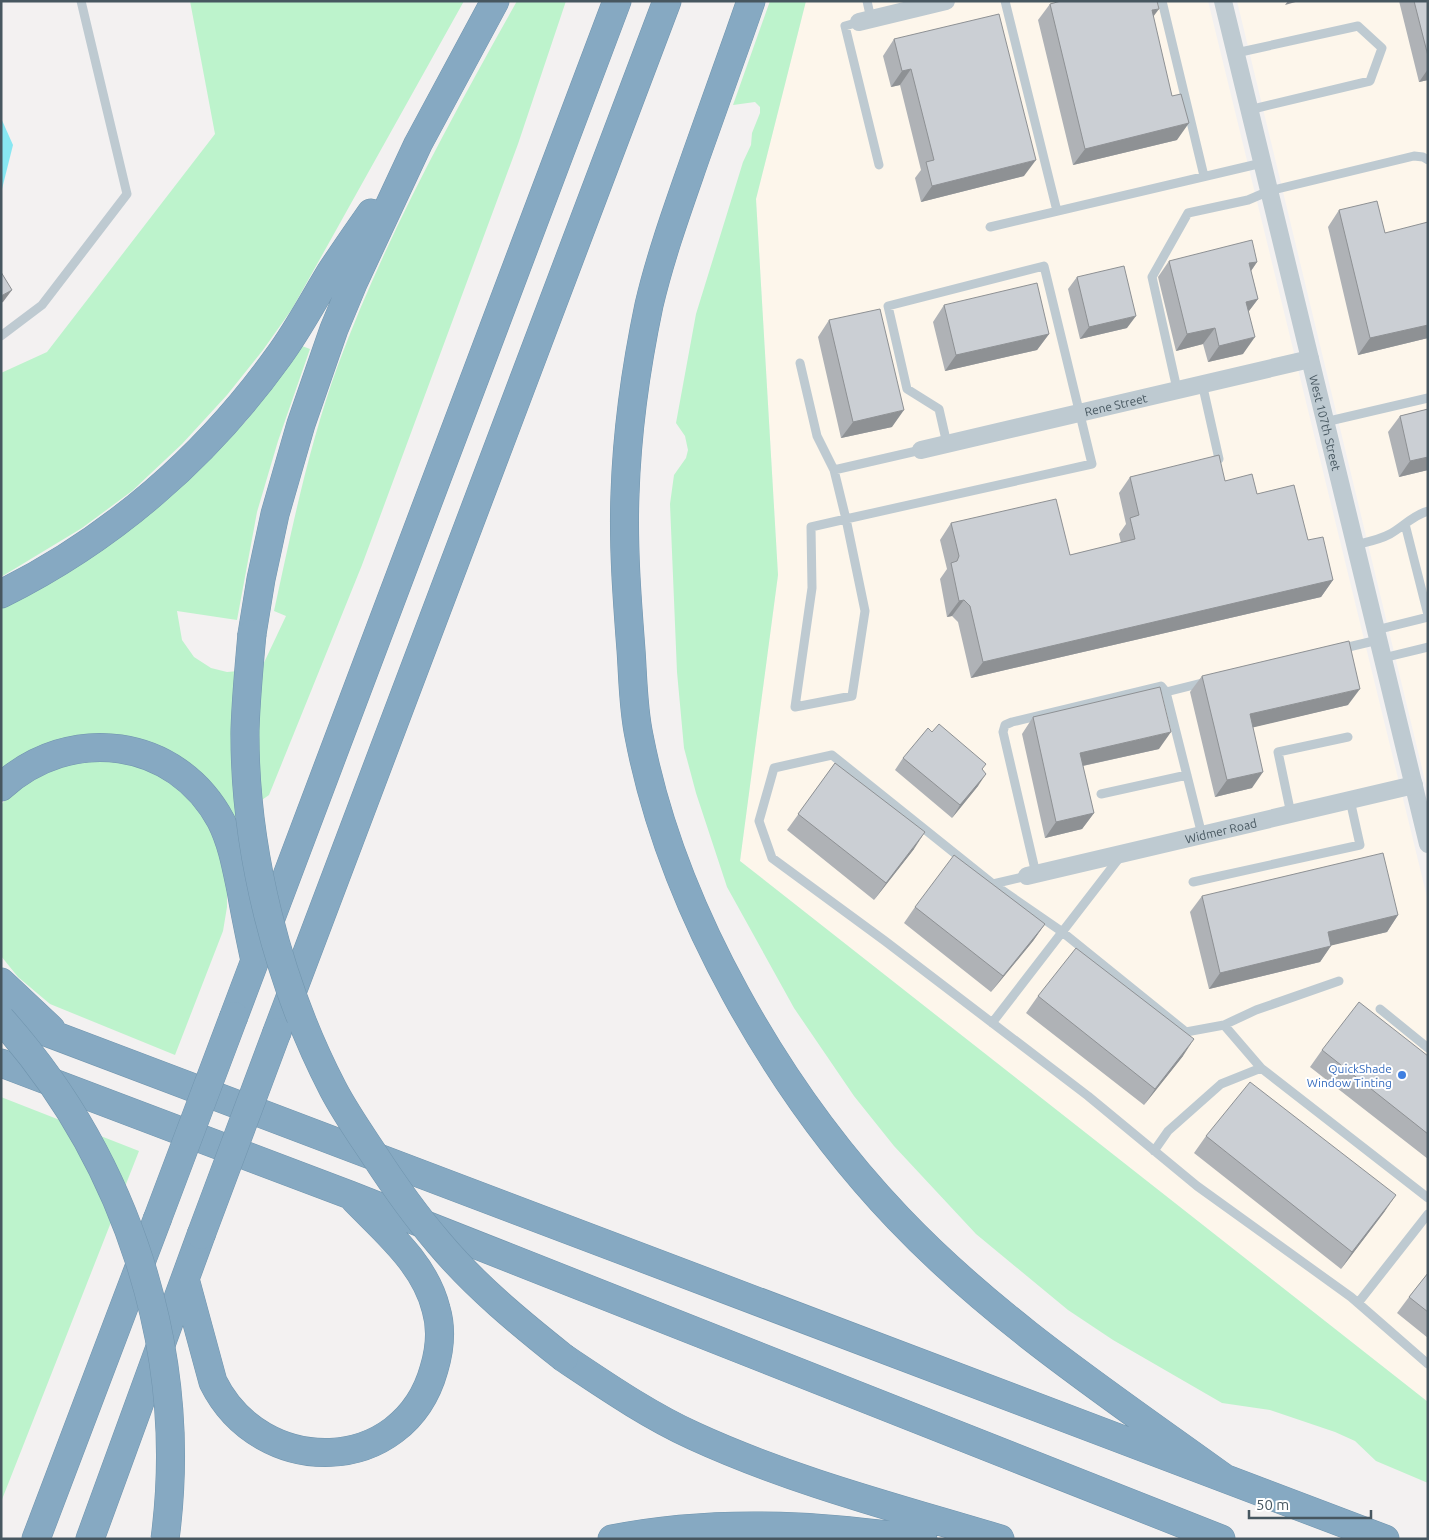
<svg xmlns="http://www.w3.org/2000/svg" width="1429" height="1540" font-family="Ubuntu,sans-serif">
<rect width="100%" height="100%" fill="#f3f1f1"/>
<path fill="#fdf6eb" d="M806 1H1208L1428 901V1402L740 861 778 575 756 199Z
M1237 1H1428V793Z"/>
<path fill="#bdf3cc" d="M190 1H464L292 309 263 350 227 395 182 444 132 491 82 528 1 577V373L47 352 215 134Z
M517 1H566L518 144 362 565 269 795 235 819 161 748 1 772V608L32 592 201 467 246 421 302 346 310 349 278 441 257 512 237 620 177 611 182 640 194 657 211 668 227 672 261 669 286 616 274 611C292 528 309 445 338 365 385 238 451 119 517 1Z
M770 1H806L756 199 778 575 740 861 1428 1402V1483L1376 1461 1355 1441 1335 1432 1270 1410 1222 1403 1113 1340 1068 1310 976 1234 894 1146 854 1096 794 1008 727 887 696 793 684 748 677 672 670 504 674 475 686 458 688 450 685 436 676 423 696 314 743 162 751 145 752 133 760 113V107L755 102 733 105Z
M114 757 146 765 195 799 222 851 227 879V907L223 931 175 1055 50 1004 18 977 1 956V805C20 781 53 764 83 759 93 758 104 758 114 757Z
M1 1097 139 1151 1 1502Z"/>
<path fill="#88e7f2" d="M1 118 13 145 1 193Z"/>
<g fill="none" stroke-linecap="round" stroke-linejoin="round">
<g stroke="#7195ae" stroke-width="29">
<path id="motorway" d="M751 1C733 53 714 105 696 156 679 205 661 254 649 305 636 367 627 431 625 494 623 546 627 598 631 650 633 678 633 708 639 736 672 908 778 1092 898 1218 994 1319 1111 1396 1223 1477
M1 594C112 539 206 457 278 357 298 330 313 301 330 273 343 253 357 233 371 213
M252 634 261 579 275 514 301 424 334 329 354 281 418 144 495 1
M1 787C70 724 176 737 221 821 232 843 236 866 241 890 245 914 250 937 255 961
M1 982 51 1029
M1 1015 1385 1539
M234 1016 617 1
M277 1032 667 1
M1 1063 350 1195 1221 1539
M185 1279 213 1382C261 1479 404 1477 434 1369 440 1349 442 1329 436 1309 425 1264 386 1232 355 1200
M564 1358C606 1386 648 1415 694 1436 792 1481 897 1508 1000 1539
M36 1539 157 1220
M90 1539 201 1235
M612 1539C672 1527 736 1524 798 1527 840 1529 881 1534 923 1539"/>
</g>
<path stroke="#becad1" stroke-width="9" d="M867 1 871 19
M1005 1 1057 211
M1162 1 1204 176
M859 22 845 26 879 165
M1236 53 1358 26 1382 48 1370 81 1249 110
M990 227 1262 163
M1 336 42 305 127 194 81 1
M800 363 817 436 834 470 921 450
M1202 383 1219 459
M1177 389 1152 277 1188 213 1248 200 1269 191 1414 156 1423 157 1428 160
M1325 422 1428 398
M834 470 846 519 811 527 812 588 795 707 852 696 865 611 846 519 1092 464 1044 266 888 306 907 389 939 409 947 444
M1405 524 1428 615
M1355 545C1367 542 1379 540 1390 534 1403 527 1413 515 1428 511
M1376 630 1428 617
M1340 649 1378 640
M1383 658 1428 647
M1166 692 1206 682
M1101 794 1187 775
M1291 814 1278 752 1348 737
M1036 874 1003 732 1005 725 1012 722 1161 686 1166 692 1202 835
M1027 876 993 884 832 755 774 768 759 821 772 858 885 941 1088 1096 1197 1186 1351 1297 1428 1364
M1193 882 1360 845 1350 800
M993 884 1061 931 1186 1032 1224 1025 1261 1068
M1380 1009 1428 1048
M992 1023 1120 857
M1224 1025 1256 1010 1339 981
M1154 1151 1168 1131 1221 1084 1261 1068 1428 1198
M1358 1303 1428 1214"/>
<g stroke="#becad1" stroke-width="18">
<path id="s1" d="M1223 1 1428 844"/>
<path d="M859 22 946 1"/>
<path id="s2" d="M921 450 1310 359"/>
<path id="s3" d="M1027 876 1414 785"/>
</g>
<use href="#motorway" stroke="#86a9c2" stroke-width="28"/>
<g stroke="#7195ae" stroke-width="29" stroke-linecap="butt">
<path id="motorway-bridge" d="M252 634C249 666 246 698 245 730 244 850 278 983 333 1089 345 1112 359 1132 373 1153 393 1184 415 1215 439 1243 476 1287 520 1323 564 1358
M1 1019C127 1160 190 1351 165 1539
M157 1220 234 1016
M201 1235 277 1032"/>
</g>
<use href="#motorway-bridge" stroke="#86a9c2" stroke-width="28"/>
</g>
<path fill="#afb2b6" d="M1399 1H1428V80L1419 82Z
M1050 4 1153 17 1177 140 1073 165 1038 20Z
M894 39 1024 176 921 202 915 178 921 170 900 85 891 87 883 56Z
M1339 210 1385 233 1428 338 1358 355 1328 227Z
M1169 261 1257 262 1251 271 1258 299 1248 312 1243 354 1208 362 1203 344 1176 351 1158 277Z
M1077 277 1127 328 1080 339 1068 289Z
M944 305 1049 334 1037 350 945 371 933 322Z
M829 320 892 427 841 438 818 337Z
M1428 409V470L1399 477 1388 432 1400 416Z
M1130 477 1225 481 1257 494 1308 540 1333 580 1321 597 971 678 958 622 952 616 947 617 940 579 947 569 940 540 951 523 1070 555 1121 543 1119 534 1126 524 1119 493Z
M1202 676 1348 705 1253 727 1252 788 1215 797 1190 692Z
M1033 717 1159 749 1083 766 1094 813 1082 829 1045 838 1022 734Z
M903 758 982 770 978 786 952 818 895 770Z
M835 763 914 849 874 900 787 830Z
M1202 896 1398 915 1387 932 1331 945 1320 962 1209 989 1190 912Z
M915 907 1045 924 1033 941 991 992 904 923Z
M1038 996 1183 1056 1144 1105 1026 1013Z
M1322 1050 1428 1056V1159L1310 1067Z
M1206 1136 1385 1211 1341 1269 1194 1153Z
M1428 1273V1338L1397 1313 1409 1297Z"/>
<path fill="#8e9194" d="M1288 1H1299L1285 5Z
M1159 9 1147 25 1152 10Z
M911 69 900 85 891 87 902 71Z
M1428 69V80L1419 82Z
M1189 123 1177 140 1073 165 1085 149Z
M1036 160 1024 176 921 202 932 186Z
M1257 262 1246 278 1249 263Z
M12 290 3 302 1 303V296Z
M1258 299 1246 315V302Z
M1136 316 1127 328 1080 339 1089 327Z
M1428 325V338L1358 355 1370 338Z
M1215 328 1203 344 1176 351 1187 334Z
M1049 334 1037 350 945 371 956 355Z
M1255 337 1243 354 1208 362 1219 346Z
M904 410 892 427 841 438 853 422Z
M1428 457V470L1399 477 1410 461Z
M1333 580 1321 597 971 678 983 662Z
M964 600 952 616 947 617 959 601Z
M1360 689 1348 705 1238 731 1250 714Z
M1171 732 1159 749 1068 769 1080 753Z
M1263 772 1252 788 1215 797 1227 780Z
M986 774 978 786 952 818 960 805Z
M1094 813 1082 829 1045 838 1056 822Z
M925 832 914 849 874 900 886 883Z
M1398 915 1387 932 1317 949 1328 932Z
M1045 924 1033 941 991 992 1003 976Z
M1331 946 1320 962 1209 989 1220 973Z
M1194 1039 1183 1056 1144 1105 1155 1089Z
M1396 1195 1385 1211 1341 1269 1352 1252Z"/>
<path fill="#cbcfd4" stroke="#8e9194" d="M1061 1H1157L1159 9 1152 10 1172 96 1181 94 1189 123 1085 149 1050 4Z
M1414 1H1428V56Z
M999 14 1036 160 932 186 926 162 934 160 911 69 902 71 894 39Z
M1377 201 1385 233 1428 222V325L1370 338 1339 210Z
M1252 240 1257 262 1249 263 1258 299 1246 302 1255 337 1219 346 1215 328 1187 334 1169 261Z
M1124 266 1136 316 1089 327 1077 277Z
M1 272 12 290 1 296Z
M1037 283 1049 334 956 355 944 305Z
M880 309 904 410 853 422 829 320Z
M1428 409V457L1410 461 1400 416Z
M1219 455 1225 481 1252 474 1257 494 1294 485 1308 540 1323 537 1333 580 983 662 970 606 964 600 959 601 951 563 957 561 959 556 951 523 1056 499 1070 555 1135 539 1130 518 1139 515 1130 477Z
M1349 641 1360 689 1250 714 1263 772 1227 780 1202 676Z
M1160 687 1171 732 1080 753 1094 813 1056 822 1033 717Z
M939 724 986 764 982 769 986 774 960 805 903 758 928 728 932 732Z
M835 763 925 832 886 883 798 814Z
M1383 853 1398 915 1328 932 1331 946 1220 973 1202 896Z
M954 855 1045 924 1003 976 915 907Z
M1076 948 1194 1039 1155 1089 1038 996Z
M1359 1002 1428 1056V1134L1322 1050Z
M1250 1082 1396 1195 1352 1252 1206 1136Z
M1428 1273V1312L1409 1297Z"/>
<circle fill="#3f7fe0" stroke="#fff" stroke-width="2" cx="1402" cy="1075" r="5"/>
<g text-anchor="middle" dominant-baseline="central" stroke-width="4" stroke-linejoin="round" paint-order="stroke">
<g font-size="12" fill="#475760" stroke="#fff">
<text stroke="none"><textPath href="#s2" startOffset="200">Rene Street</textPath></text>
<text stroke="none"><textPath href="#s1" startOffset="434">West 107th Street</textPath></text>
<text stroke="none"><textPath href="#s3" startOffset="199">Widmer Road</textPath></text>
</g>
<g font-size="12" fill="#366cbe" stroke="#fff" text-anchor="end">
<text x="1392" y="1068">QuickShade<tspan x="1392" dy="14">Window Tinting</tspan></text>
</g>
</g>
<rect width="1429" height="1540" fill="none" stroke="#475760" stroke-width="5"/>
<path d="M1249 1510v8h122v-8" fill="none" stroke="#475760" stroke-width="2.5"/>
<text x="1256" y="1510" font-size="15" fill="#475760" stroke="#ffffff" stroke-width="4" paint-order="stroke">50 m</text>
</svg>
